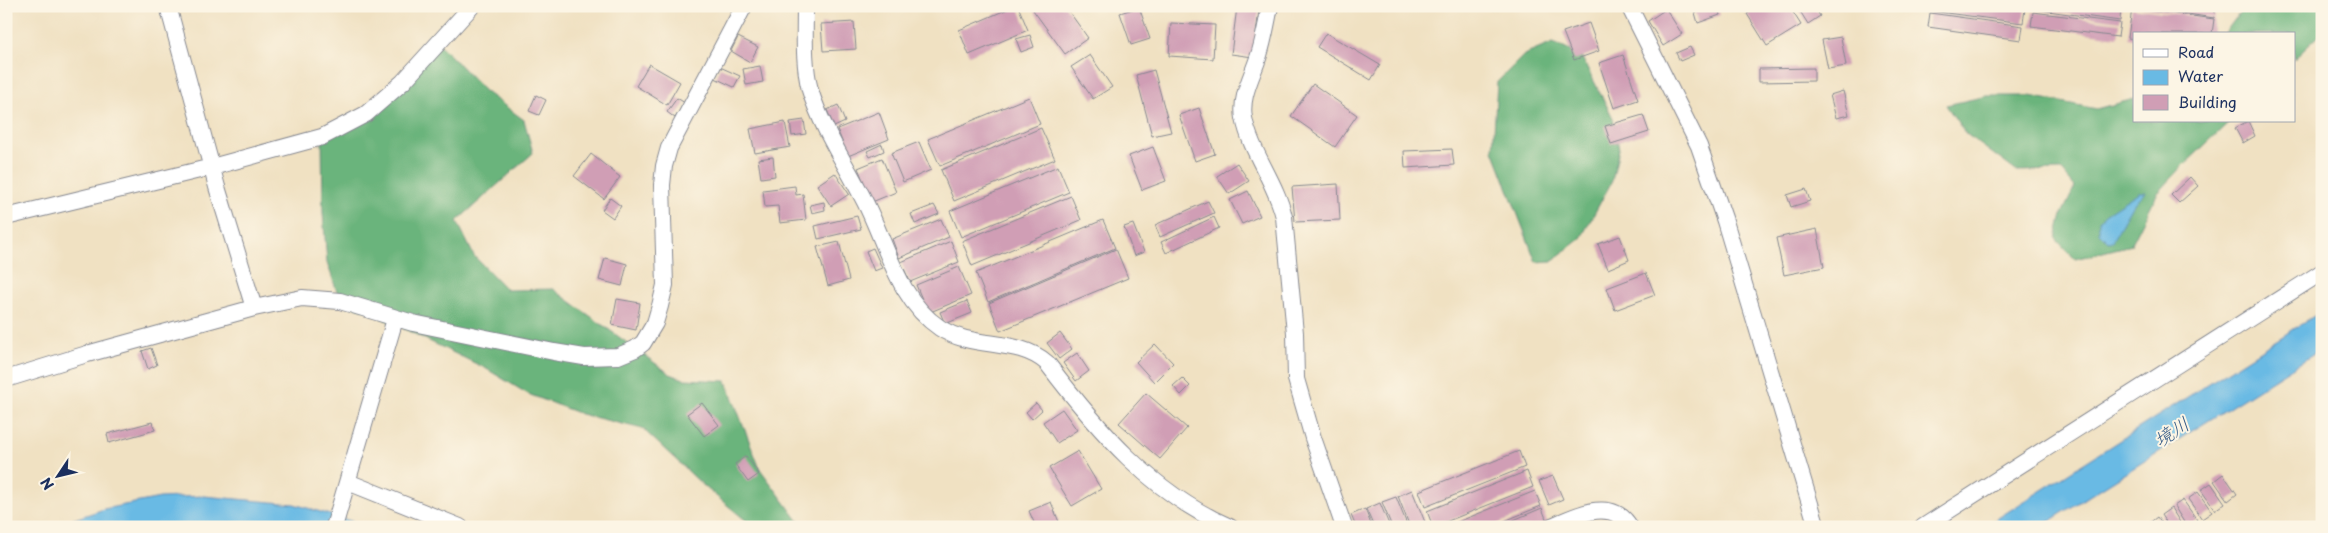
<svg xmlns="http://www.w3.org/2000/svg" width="2328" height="533" font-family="'Playpen Sans','Klee One',sans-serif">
<rect width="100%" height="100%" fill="#fcf5e5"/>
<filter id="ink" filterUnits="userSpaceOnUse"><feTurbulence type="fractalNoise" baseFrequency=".02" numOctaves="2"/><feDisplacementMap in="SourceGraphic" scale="10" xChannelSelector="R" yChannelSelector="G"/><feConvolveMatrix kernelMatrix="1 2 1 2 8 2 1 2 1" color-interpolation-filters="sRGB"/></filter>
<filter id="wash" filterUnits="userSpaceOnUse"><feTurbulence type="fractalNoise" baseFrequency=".0096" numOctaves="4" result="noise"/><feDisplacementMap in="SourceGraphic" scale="20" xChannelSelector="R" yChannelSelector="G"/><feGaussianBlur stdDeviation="1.12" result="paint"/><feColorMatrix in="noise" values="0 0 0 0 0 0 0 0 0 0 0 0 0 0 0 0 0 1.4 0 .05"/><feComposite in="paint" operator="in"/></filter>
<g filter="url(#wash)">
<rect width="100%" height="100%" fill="#f0e1c2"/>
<path fill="#6ab47c" stroke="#42726d" d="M2245 6H2322V33L2294 59V34H2224Z
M1553 43 1581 56 1613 118 1619 149 1612 181 1581 238 1552 261 1536 262 1493 150 1497 82 1524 55Z
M439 44 486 92 524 120 533 153 457 221 474 256 507 290 553 289 670 374 684 379 726 381 760 469 803 527H754L704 486 643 429 581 414 528 394 485 368 365 310 340 301 327 262 323 213 322 137 367 114Z
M1987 96H2030L2097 109 2134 99V121H2230L2184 165 2157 194 2131 245 2075 259 2056 239 2062 214 2075 187 2061 170 2016 171 1965 133 1946 105Z"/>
<path fill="#69bae4" stroke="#4274a1" d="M2139 192H2146L2135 201 2112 241 2108 242 2099 233V221L2105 214Z
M2322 311V349L2040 527H1984Z
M203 496 294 504 371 527H51L104 509 160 498Z"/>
<g id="blocks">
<path fill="#d09eb5" d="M1015 6H1018L1028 30 969 55 959 30Z
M1039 6H1065L1088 38 1065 54 1033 10Z
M1693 6H1717L1720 15 1698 23Z
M1759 6H1789L1801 25 1767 46 1747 14Z
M1801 6H1814L1820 16 1808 24 1798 8Z
M1923 6H2005L2025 9 2023 23 1923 10Z
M2034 6H2121L2120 21 2033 9Z
M2134 6H2216L2214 18Z
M1139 7 1150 39 1131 45 1120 13Z
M1237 7 1259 10 1253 57 1231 54Z
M2132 8 2214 19 2212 34H2134V39L2128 38Z
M1666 9 1682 34 1663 46 1648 21Z
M2033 12 2120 23 2118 37 2031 26Z
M1930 13 2023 26 2021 40 1928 27Z
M854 22 856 49 823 51 821 24Z
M1171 23 1215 25 1213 59 1169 56Z
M1589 23 1599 51 1574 60 1563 32Z
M1326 33 1380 65 1371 80 1317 47Z
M1030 35 1034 47 1021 52 1016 39Z
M738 37 758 47 750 62 731 51Z
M1841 37 1846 66 1828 69 1822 40Z
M1690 47 1694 55 1680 61 1676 53Z
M1090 55 1112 87 1093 99 1071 67Z
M1623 55 1638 100 1614 108 1599 63Z
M649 64 680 82 667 105 636 86Z
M760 66 763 82 746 85 743 69Z
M720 67 740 76 734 87 715 78Z
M1814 68V81L1759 82V69Z
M1154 70 1171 132 1152 136 1136 75Z
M1313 84 1357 115 1335 147 1291 116Z
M1843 91 1849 115 1836 118 1830 95Z
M536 95 546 100 539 115 529 111Z
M1029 97 1040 124 940 166 928 139Z
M677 98 685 103 675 118 667 112Z
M838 105 845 122 834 127 827 110Z
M1199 108 1215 154 1195 161 1179 115Z
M879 112 889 139 848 156 837 129Z
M1643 115 1649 132 1611 144 1605 126Z
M804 120 806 134 792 136 790 122Z
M2248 121 2255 136 2243 143 2235 128Z
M785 122 790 147 755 153 750 129Z
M1041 128 1055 159 954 201 941 170Z
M919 142 931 170 903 182 891 153Z
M882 144 884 151 870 157 867 151Z
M1153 147 1166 181 1142 190 1129 156Z
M1452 149 1454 165 1405 168 1404 151Z
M591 154 620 177 604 199 574 176Z
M773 157 775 176 761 178 758 159Z
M882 158 896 192 872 202 858 168Z
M1237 163 1249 181 1229 194 1217 176Z
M1058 166 1069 192 961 237 950 211Z
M835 173 849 194 831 206 817 185Z
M2190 177 2198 186 2179 203 2171 195Z
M1338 184 1340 220 1295 222 1292 187Z
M795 186 796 195 803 194 806 220 780 223 778 206 765 207 763 190Z
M1806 189 1810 201 1791 207 1787 195Z
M1248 191 1260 216 1242 224 1230 200Z
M1071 196 1081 220 972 266 962 241Z
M610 198 621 206 613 218 602 210Z
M1208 201 1214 213 1160 237 1155 225Z
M824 202 825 210 812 213 810 205Z
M934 205 939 214 915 224 911 214Z
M857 216 861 229 818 239 815 226Z
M1214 217 1219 228 1166 253 1161 242Z
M941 219 949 237 899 258 892 239Z
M1103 220 1115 248 988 302 976 273Z
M1133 224 1144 252 1134 256 1124 227Z
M1817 229 1824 267 1784 275 1776 238Z
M1620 236 1629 260 1608 269 1598 244Z
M951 241 959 262 910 282 901 262Z
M839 242 849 280 828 286 817 247Z
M873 248 882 268 874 271 866 251Z
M1116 249 1128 278 1000 331 989 303Z
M605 258 627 264 622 286 599 280Z
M959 267 971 295 928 313 916 285Z
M1646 273 1655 295 1615 310 1607 288Z
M617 299 640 303 636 330 612 325Z
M967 301 972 313 945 324 940 312Z
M1060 333 1072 349 1059 359 1047 343Z
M1155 344 1173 363 1154 382 1136 362Z
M151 348 157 365 148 369 142 351Z
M1077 353 1089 371 1076 381 1063 363Z
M1182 378 1190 386 1181 395 1173 386Z
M1146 393 1187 428 1160 459 1119 423Z
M702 403 719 425 704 436 687 414Z
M1036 403 1042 410 1032 419 1026 412Z
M1062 409 1077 430 1057 443 1043 422Z
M152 422 155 430 109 443 107 434Z
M1078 451 1101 489 1072 506 1049 468Z
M1519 451 1525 467 1425 507 1419 491Z
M746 456 759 474 748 482 735 464Z
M1527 471 1533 487 1433 527 1427 511Z
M2223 474 2237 494 2228 501 2214 481Z
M1553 476 1563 499 1549 505 1539 481Z
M2211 483 2225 503 2215 510 2201 490Z
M1412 490 1427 527H1410L1398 496Z
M1535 491 1541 506 1490 527H1445Z
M2198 492 2212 512 2202 519 2188 499Z
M1396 497 1408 527H1392L1382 502Z
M2183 500 2197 520 2187 527 2174 506Z
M1051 502 1059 522 1047 527H1036L1029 511Z
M1380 503 1390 527H1374L1366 509Z
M1542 508 1548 524 1542 527H1497Z
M2171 508 2183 527H2169L2161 515Z
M1365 509 1372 527H1356L1351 515Z
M2157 517 2164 527H2150L2148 524Z"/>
</g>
</g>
<g filter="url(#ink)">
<use href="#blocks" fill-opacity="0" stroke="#868890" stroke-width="1"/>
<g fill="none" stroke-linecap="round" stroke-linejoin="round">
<g stroke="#868890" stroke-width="18">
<path id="minor" d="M168 6 217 187 254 308
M805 6C805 33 803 63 810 90 822 129 847 166 865 202 887 245 898 300 940 328 973 350 1017 337 1047 363 1097 429 1152 494 1230 527
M1270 6C1267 22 1264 39 1259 55 1253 75 1240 96 1244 118 1251 153 1276 182 1284 217L1295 333 1296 379 1313 438 1344 527
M1629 6 1699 146 1725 221 1817 527
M6 217 212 167 322 137 366 114 403 82 472 6
M6 379 87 354 254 308 302 298 340 301 413 323 554 352 584 357 618 356 635 349 643 343 655 323 660 306 665 285 662 185 664 166 669 148 744 6
M348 482 460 527
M334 527 395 319
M1550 527C1575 516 1612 496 1630 527
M1923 527 2322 272"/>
</g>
<use href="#minor" stroke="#fff" stroke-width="16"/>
</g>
</g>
<g text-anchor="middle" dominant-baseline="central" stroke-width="4" stroke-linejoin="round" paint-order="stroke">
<g font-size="19" font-style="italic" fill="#325986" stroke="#fcf5e5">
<text transform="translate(2171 431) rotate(-33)">境川</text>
</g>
</g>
<rect width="2328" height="533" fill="none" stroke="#fcf5e5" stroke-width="25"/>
<rect x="2133" y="32" width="162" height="90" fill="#fcf5e5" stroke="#a2a6af"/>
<rect x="2143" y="49" width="25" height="8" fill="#ffffff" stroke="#a2a6af"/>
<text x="2178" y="58" font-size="15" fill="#1b2f5e">Road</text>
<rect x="2143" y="70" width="25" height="15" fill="#69bae4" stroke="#a2a6af"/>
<text x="2178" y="82" font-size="15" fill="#1b2f5e">Water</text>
<rect x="2143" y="95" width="25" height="15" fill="#d09eb5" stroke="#a2a6af"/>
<text x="2178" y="108" font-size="15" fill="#1b2f5e">Building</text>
<g transform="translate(58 476) rotate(235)" stroke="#fcf5e5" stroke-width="4" paint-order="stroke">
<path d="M0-4L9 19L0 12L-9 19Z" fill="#1b2f5e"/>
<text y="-8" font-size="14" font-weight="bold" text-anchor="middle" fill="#1b2f5e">N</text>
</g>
</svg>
